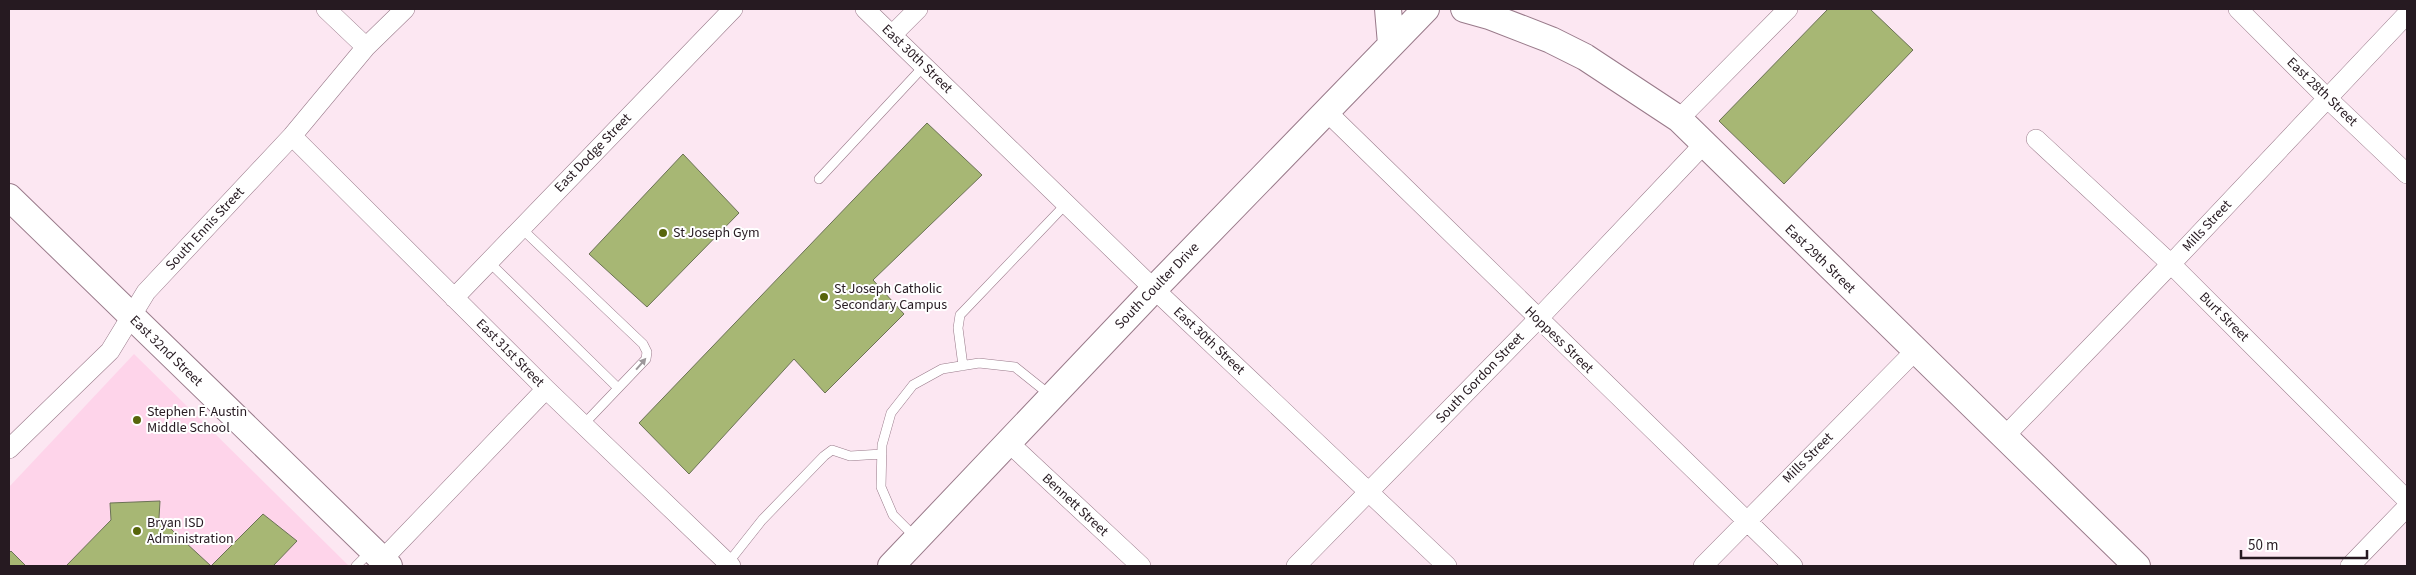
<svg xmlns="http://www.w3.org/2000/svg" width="2416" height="575" font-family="'Source Sans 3',sans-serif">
<rect width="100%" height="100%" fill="#fce7f2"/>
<path fill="#fed4ea" d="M134 354 349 566H9V487Z"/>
<path fill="#a7b774" stroke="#6b7255" d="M1828 9H1870L1913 50 1784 184 1719 121Z
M927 123 982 175 873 280 904 314 825 393 794 359 689 474 639 423Z
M683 154 739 213 647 307 589 254Z
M160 501 159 518 211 566 263 514 297 541 273 566H66L111 520 110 503Z
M11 551 26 566H9V553Z"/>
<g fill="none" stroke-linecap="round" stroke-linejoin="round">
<g stroke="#997a8a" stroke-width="10">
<path id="lane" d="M819 179 924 66
M521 228 643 344 647 352 646 359 583 425
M489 262 618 388
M963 366 958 328 960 315 1066 204
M915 537 893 515 881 487 882 445 891 413 913 385 942 369 979 363 1015 367 1050 395
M728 563 762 520 824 456 832 450 850 456 882 454
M356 566 372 550"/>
</g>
<g stroke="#997a8a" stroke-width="20">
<path id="street" d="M326 9 366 47
M865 9 1154 289 1447 566
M2238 9 2327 98 2407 174
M892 35 918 9
M1326 111 1793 566
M1679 119 1788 9
M292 136 546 389 731 566
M2036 139 2171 264 2407 500
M454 298 733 9
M2004 437 2171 264 2407 14
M1009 443 1141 566
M9 449 110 351 146 292 292 136 366 47 405 9
M382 560 546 389
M1296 566 1538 319 1703 145
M1703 566 1915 351
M2350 566 2407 507"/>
</g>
<g stroke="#997a8a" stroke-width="28">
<path id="secondary" d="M1388 9 1391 44
M1464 9 1489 16 1551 40 1585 57 1679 119 2137 566
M9 197 389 566
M891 566 1154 289 1426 9"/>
</g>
<use href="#lane" stroke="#fff" stroke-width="9"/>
<use href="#street" stroke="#fff" stroke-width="19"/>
<use href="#secondary" stroke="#fff" stroke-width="26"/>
</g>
<defs><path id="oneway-solid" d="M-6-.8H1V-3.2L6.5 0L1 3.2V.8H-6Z" transform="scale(1.25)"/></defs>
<use fill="#9d989b" href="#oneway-solid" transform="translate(641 364) rotate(-49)"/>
<g fill="#57650b" stroke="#fff" stroke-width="2">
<circle cx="663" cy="233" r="5"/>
<circle cx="824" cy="297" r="5"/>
<circle cx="137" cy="420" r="5"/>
<circle cx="137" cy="531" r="5"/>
</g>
<g text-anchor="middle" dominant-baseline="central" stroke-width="4" stroke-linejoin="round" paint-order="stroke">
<g font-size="14" fill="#261a21" stroke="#fff">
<text transform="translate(917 59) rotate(44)">East 30th Street</text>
<text transform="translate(2322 92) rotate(44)">East 28th Street</text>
<text transform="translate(593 153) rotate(-46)">East Dodge Street</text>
<text transform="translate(2207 226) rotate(-47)">Mills Street</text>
<text transform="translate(205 229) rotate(-47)">South Ennis Street</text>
<text transform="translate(1820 259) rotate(44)">East 29th Street</text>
<text transform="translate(1157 286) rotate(-46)">South Coulter Drive</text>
<text transform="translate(2224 317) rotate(45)">Burt Street</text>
<text transform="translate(1559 340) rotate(44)">Hoppess Street</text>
<text transform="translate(1209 341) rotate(43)">East 30th Street</text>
<text transform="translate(166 351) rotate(44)">East 32nd Street</text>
<text transform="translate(510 353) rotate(45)">East 31st Street</text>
<text transform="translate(1480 378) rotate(-46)">South Gordon Street</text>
<text transform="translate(1808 458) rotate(-45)">Mills Street</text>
<text transform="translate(1075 505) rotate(43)">Bennett Street</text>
</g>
<g font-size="14" fill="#261a21" stroke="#fff" text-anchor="start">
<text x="673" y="233">St Joseph Gym</text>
<text x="834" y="289">St Joseph Catholic<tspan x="834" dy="16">Secondary Campus</tspan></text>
<text x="147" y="412">Stephen F. Austin<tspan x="147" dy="16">Middle School</tspan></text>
<text x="147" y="523">Bryan ISD<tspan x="147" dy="16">Administration</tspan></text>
</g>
</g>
<rect width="2416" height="575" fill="none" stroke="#261a21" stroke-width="20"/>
<path d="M2241 550v8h126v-8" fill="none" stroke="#261a21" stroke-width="2.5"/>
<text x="2248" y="550" font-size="15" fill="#261a21" stroke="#ffffff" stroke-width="4" paint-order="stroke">50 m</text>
</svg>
